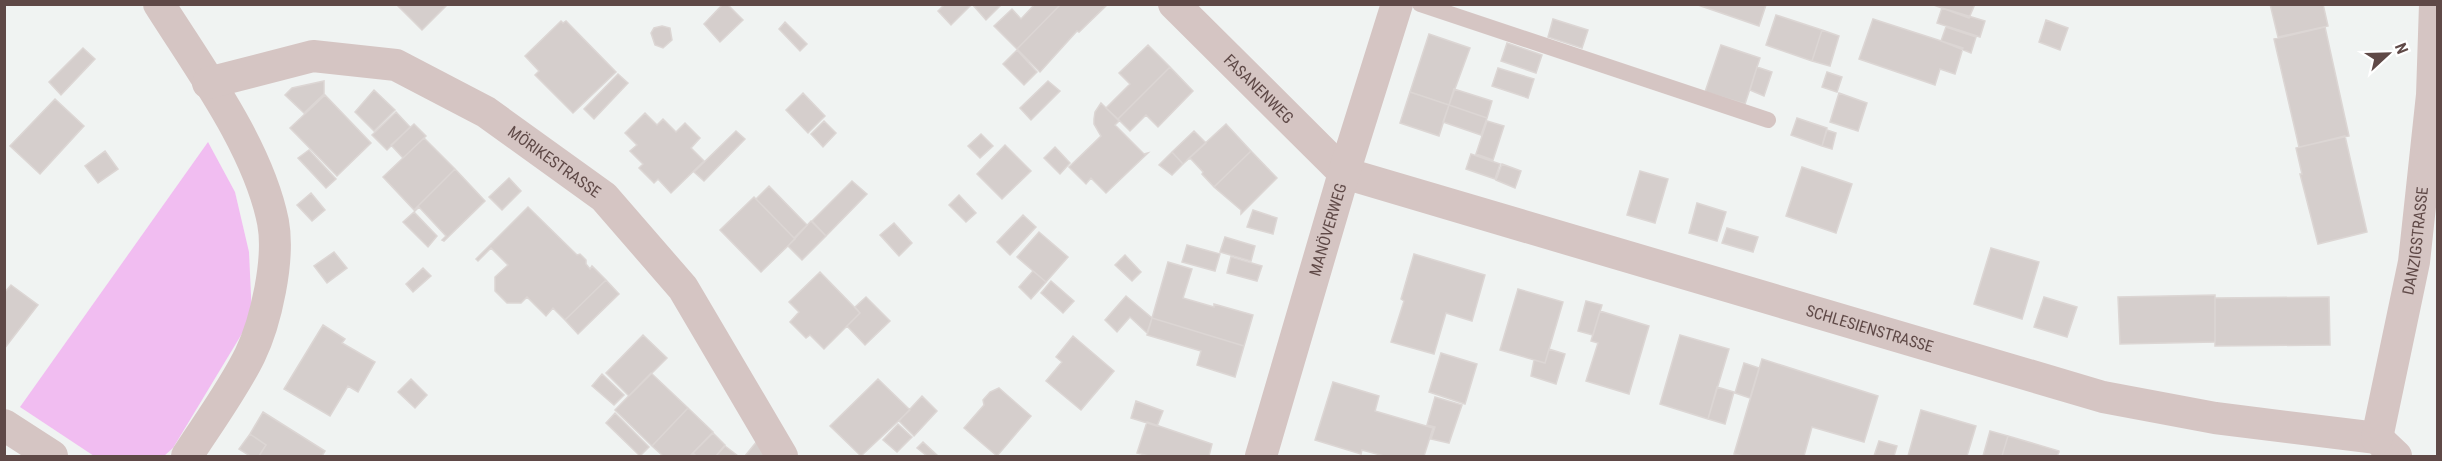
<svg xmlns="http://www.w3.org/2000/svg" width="2442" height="461" font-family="'Roboto Condensed',sans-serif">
<rect width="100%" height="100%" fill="#f0f3f2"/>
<path fill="#f1bdf1" d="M208 142 235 192 249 252 252 317 173 448 164 456H94L20 407Z"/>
<path fill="#d5cecc" stroke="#dcd6d4" stroke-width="1.5" d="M396 4H448L422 30Z
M723 4H727L743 20 720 42 704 24Z
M945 4H970L971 5 951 25 938 11Z
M972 4H1002L986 20Z
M1035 4H1061L1017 49 994 26 1012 9 1021 19Z
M1061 4H1108L1079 32 1077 31 1040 72 1017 49Z
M1763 4 1766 5 1759 26 1698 5Z
M1931 4H1975L1969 18Z
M2270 4H2323L2328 26 2278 37Z
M1942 8 1985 21 1980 37 1937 23Z
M1776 15 1822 30 1812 61 1766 45Z
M1553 19 1588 30 1582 48 1548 37Z
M1873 19 1963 48 1955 74 1940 69 1935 85 1859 59Z
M2046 20 2068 28 2060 50 2039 42Z
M561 21 563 23 566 21 616 72 573 113 535 75 539 71 525 56Z
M785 22 807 44 800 51 779 29Z
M662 26 670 28 672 40 663 48 655 45 651 33 654 28Z
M1946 27 1976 37 1971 53 1941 41Z
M2325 27 2349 136 2299 147 2274 39Z
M1822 30 1839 36 1830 66 1812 61Z
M1429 34 1470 48 1449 105 1410 92Z
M1507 43 1542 55 1536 73 1501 61Z
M1148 45 1170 67 1118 119 1106 108 1130 84 1119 73Z
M1721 45 1760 58 1745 104 1705 92Z
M83 48 95 59 61 95 49 82Z
M1017 50 1037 72 1024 85 1003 64Z
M1170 67 1193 91 1158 127 1146 115 1130 131 1118 119Z
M1757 67 1772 72 1764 96 1750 90Z
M1498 68 1534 79 1528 98 1492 86Z
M1827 72 1842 77 1837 92 1822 87Z
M618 74 628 83 594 119 584 109Z
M324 81V94L304 113 285 95 292 88Z
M1048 81 1060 91 1031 120 1020 108Z
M1454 89 1492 101 1487 118 1449 105Z
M374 90 395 110 374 131 355 112Z
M1410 92 1449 105 1439 136 1400 123Z
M803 93 825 116 808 133 786 110Z
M1839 93 1867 103 1858 131 1830 122Z
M325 95 371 143 337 176 290 128Z
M55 99 84 126 40 174 10 146Z
M1101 103 1119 121 1115 125 1144 154 1148 153 1106 193 1091 178 1086 184 1069 167 1101 136 1094 124V119L1095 112Z
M1449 105 1487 118 1481 135 1443 122Z
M396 112 410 127 387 150 372 135Z
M645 113 657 125 663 119 676 132 685 123 700 138 691 148 704 161 671 193 658 179 654 183 639 168 643 164 630 151 637 145 625 133Z
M1797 118 1827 128 1822 146 1791 135Z
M824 121 836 133 823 147 811 134Z
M1487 121 1504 126 1493 160 1476 154Z
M414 124 426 136 403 158 391 145Z
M1226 124 1251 151 1214 187 1202 174 1203 172 1191 159H1188Z
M1827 130 1836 133 1832 149 1822 146Z
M736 131 745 139 704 181 694 172Z
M1194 131 1206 143 1183 164 1172 152Z
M981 134 993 146 980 158 968 146Z
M2345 136 2367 232 2318 244 2300 174H2302L2296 148Z
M424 138 455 169 414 210 383 177Z
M1005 145 1031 171 1002 199 977 174Z
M1055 147 1070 163 1060 174 1044 158Z
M309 150 336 179 326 188 298 158Z
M105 151 118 169 98 183 85 166Z
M1251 151 1277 178 1241 214V210L1214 187Z
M1172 152 1183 164 1172 175 1159 165Z
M1471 154 1500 164 1495 179 1466 169Z
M1502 164 1521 171 1515 188 1496 180Z
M1802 167 1852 184 1836 233 1786 216Z
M455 169 485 201 444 241 442 240 446 236 419 207 415 211 414 210Z
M1640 171 1668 179 1655 223 1627 215Z
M509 178 521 191 502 210 489 197Z
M852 181 867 194 826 236 812 221Z
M769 186 807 225 794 238 756 199Z
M311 193 325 210 312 221 297 205Z
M959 195 976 213 966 222 949 205Z
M754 197 795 239 761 272 720 230Z
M1697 203 1726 212 1717 241 1689 233Z
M528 207 577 255 580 254 586 260V264L590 269 592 266 606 280 565 320 553 308 546 316 527 297 521 303H507L495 291V277L508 265 491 248 478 261 476 259Z
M1253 210 1277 218 1273 234 1247 227Z
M414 212 437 236 428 247 403 222Z
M1023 215 1036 227 1010 255 997 242Z
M811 221 826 236 802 260 788 246Z
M894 223 912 243 899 256 880 235Z
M1727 228 1758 237 1753 252 1722 243Z
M1039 232 1068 257 1046 282 1017 257Z
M1225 237 1255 246 1251 261 1220 252Z
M1187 245 1220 254 1215 271 1182 262Z
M1991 248 2039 262 2022 319 1974 304Z
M334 252 347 268 327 283 314 266Z
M1414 254 1485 275 1472 321 1446 313 1434 354 1391 342 1404 301 1401 299Z
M1125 255 1141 272 1132 281 1115 265Z
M1231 257 1262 266 1257 281 1227 273Z
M1168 262 1192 269 1183 298 1214 307V304L1253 315 1244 346 1152 318Z
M423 268 431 276 413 292 406 284Z
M1033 271 1046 282 1031 299 1019 287Z
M820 272 860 313 824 349 810 335 806 338 790 322 799 312 789 302Z
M606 280 619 294 578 334 565 320Z
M1051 281 1074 301 1063 313 1041 293Z
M11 285 38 305 4 349V293Z
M1518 289 1563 302 1545 363 1500 350Z
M2215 295V342L2120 344 2118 297Z
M1126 296 1152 318 1147 333 1130 317 1117 332 1105 320Z
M866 297 890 321 865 345 847 326 860 313 855 307Z
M2044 297 2077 307 2067 337 2034 327Z
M2329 297 2330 345 2215 346V298Z
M1586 301 1602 305 1593 335 1578 331Z
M1600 311 1649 326 1629 394 1586 381 1598 343 1591 341Z
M1152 318 1244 346 1235 377 1197 365 1201 351 1147 335Z
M323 325 345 339 342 343 375 362 358 392 348 386 330 416 284 389Z
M643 335 667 358 629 396 606 373Z
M1680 335 1729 349 1708 419 1660 404Z
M1073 336 1114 371 1081 410 1046 381 1062 362 1056 357Z
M1549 349 1565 354 1556 384 1531 376 1534 360 1545 363Z
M1441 353 1477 364 1465 404 1429 392Z
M1762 359 1878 396 1864 442 1812 427 1804 456H1743L1734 454Z
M1744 363 1759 368 1750 398 1735 393Z
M651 373 688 408 652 446 615 410Z
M602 374 624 395 614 405 592 386Z
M411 379 427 395 415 408 398 392Z
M878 379 910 410 861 456 830 426Z
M1333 382 1379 396 1375 411 1433 428 1424 456H1384L1362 450 1361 454 1315 440Z
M1717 387 1734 392 1725 424 1708 419Z
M999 388 1031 416 997 456 964 428 984 405 983 400 990 392Z
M922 396 937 411 914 436 899 421Z
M1435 397 1462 405 1449 443 1431 439 1435 427 1427 425Z
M1136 401 1163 411 1157 426 1131 418Z
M688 408 713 432 690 456H663L652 446Z
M1921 410 1976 426 1967 456H1908Z
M263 412 325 451 322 456H259L266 445 250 434Z
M615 413 649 447 640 456 606 423Z
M1147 422 1212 444 1209 456H1149L1137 453Z
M898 424 912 437 897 452 883 440Z
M1990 431 2008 436 2002 456H1983Z
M713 433 725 445 716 456H696L693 453Z
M250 434 266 445 259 456H250L239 449Z
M2008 436 2059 451V452L2057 456H2002Z
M758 440 765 456H745Z
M1879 441 1897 446 1894 456H1874Z
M923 442 938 456H927L917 448Z
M725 446 738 456H716Z"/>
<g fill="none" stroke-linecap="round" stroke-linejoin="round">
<path stroke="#d5c5c3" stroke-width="16" d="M1420 4 1768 120"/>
<g stroke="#d5c5c3" stroke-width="32">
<path d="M159 4C200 69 258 147 273 222 280 259 266 322 250 355 234 388 207 425 187 456"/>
<path id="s1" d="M1174 4 1344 173 2103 397 2215 418 2377 438 2396 456"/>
<path id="s2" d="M208 83 313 56 396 65 486 112 604 197 683 288 782 456"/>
<path d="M4 425 52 456"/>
<path id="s3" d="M2377 438 2414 262 2432 95 2435 4"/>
<path id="s4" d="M1261 456 1344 173 1397 4"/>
</g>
</g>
<g text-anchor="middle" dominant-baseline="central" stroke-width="6" stroke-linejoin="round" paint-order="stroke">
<g font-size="16" fill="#5f4947" stroke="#fff">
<text stroke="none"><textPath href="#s1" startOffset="120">FASANENWEG</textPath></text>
<text stroke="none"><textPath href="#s2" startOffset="378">MÖRIKESTRASSE</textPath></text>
<text stroke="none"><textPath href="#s4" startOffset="236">MANÖVERWEG</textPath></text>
<text stroke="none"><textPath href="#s3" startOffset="201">DANZIGSTRASSE</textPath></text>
<text stroke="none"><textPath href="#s1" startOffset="788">SCHLESIENSTRASSE</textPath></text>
</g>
</g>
<rect width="2442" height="461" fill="none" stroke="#5f4947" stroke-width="12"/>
<g transform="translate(2388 54) rotate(68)" stroke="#ffffff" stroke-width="4.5" paint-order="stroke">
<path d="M0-4.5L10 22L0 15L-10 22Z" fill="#5f4947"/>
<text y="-9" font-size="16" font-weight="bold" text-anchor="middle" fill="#5f4947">N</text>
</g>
</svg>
